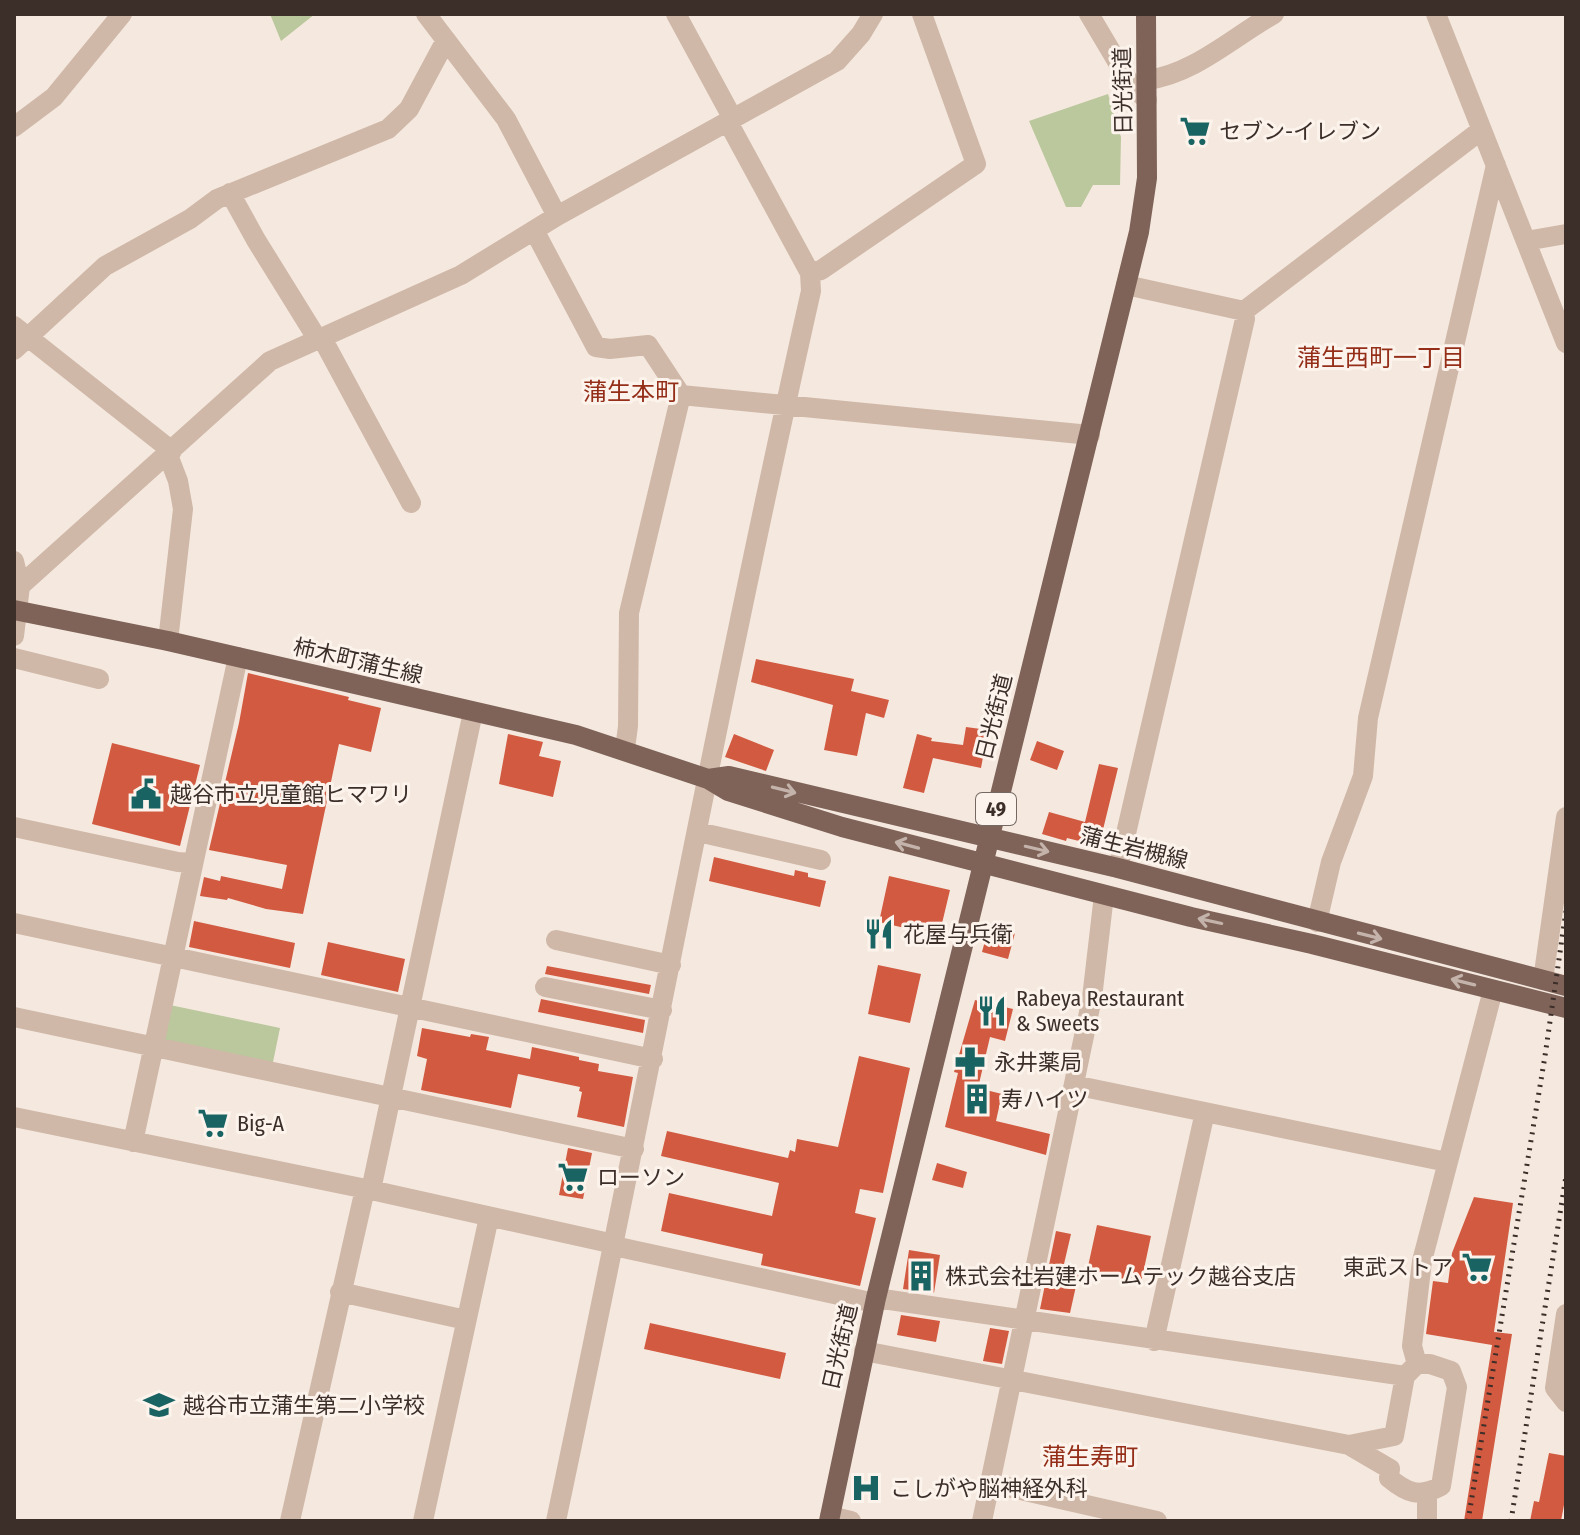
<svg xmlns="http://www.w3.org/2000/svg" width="1580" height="1535" font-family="'Fira Sans Condensed','Noto Sans JP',sans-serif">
<rect width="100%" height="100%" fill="#f5e9df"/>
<path fill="#bbc79c" d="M270 14H315L281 41Z
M1108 94 1121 137 1120 185H1093L1081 207H1066L1029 121Z
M170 1005 280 1028 272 1067 162 1040Z"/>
<path fill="#d25a40" d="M756 659 854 679 851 691 889 700 884 718 866 713 857 756 824 750 833 705 751 682Z
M248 673 349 697 348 700 381 708 371 752 339 744 303 914 266 909 228 898 227 900 200 896 204 877 220 881 221 876 282 889 287 865 209 850 239 723Z
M966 727 988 730 981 768 933 758 924 793 903 788 917 734 932 738 931 741 963 745Z
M508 734 543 742 539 756 561 761 553 797 499 784Z
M734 734 774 750 766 771 725 757Z
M1037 741 1064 751 1057 770 1030 760Z
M112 743 200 765 180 846 92 824Z
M1099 764 1118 768 1099 846 1067 838 1066 841 1042 834 1049 812 1085 822Z
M714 857 794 876 795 870 808 873V877L826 881 820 907 709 881Z
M889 876 950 890 939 936 879 922Z
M194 921 295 943 290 968 189 947Z
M989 926 1015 933 1008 959 982 952Z
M328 942 405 959 398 992 321 975Z
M878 965 921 974 910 1023 868 1014Z
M547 966 651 985 649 994 545 974Z
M541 999 645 1020 643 1033 538 1012Z
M975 1000 1013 1009 1005 1041 990 1037 978 1088 1002 1094 996 1121 1050 1134 1046 1155 945 1127 958 1073 954 1072Z
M422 1028 470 1037 471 1034 489 1037 486 1050 530 1059 532 1047 579 1057V1060L599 1064 598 1071 633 1077 624 1127 577 1117 582 1092 579 1091 580 1087 518 1074 511 1108 421 1090 427 1059 417 1056Z
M859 1056 910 1068 883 1193 860 1189 855 1213 876 1218 860 1286 761 1265 763 1254 661 1231 669 1193 772 1216 779 1183 661 1156 667 1131 788 1158 790 1150 795 1152 797 1139 838 1147Z
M568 1148 592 1153 583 1199 559 1195Z
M937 1163 967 1172 963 1188 932 1180Z
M1474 1197 1513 1203 1494 1332 1512 1334 1482 1521H1464L1492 1345 1426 1334 1433 1281 1448 1283 1452 1253Z
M1097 1225 1151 1236 1141 1283 1087 1271Z
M1056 1231 1071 1234 1064 1264 1080 1268 1070 1313 1040 1309Z
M909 1250 940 1255 934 1293 903 1289Z
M901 1315 940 1321 936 1342 897 1335Z
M650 1323 786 1353 780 1379 644 1349Z
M990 1328 1009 1331 1002 1364 983 1361Z
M1549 1453 1566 1456V1494L1561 1521H1530L1534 1501 1539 1502Z"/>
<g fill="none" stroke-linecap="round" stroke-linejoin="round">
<path stroke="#d0b8a9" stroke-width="20" d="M426 14 506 119 557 216
M676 14 733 119
M1089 14 1131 85 1147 100
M1436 14 1566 343
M1147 80C1194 74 1233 37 1274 14
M14 127 54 97 122 14
M230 193 256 240 318 340
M534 230 596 347 610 349 648 345 681 395 629 613 628 726 625 749
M1526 241 1566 234
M810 273 821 270 976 164 922 14
M1126 285 1244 311 1480 131
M14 326 172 451
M322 338 411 503
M14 350 105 266 190 219 217 199 388 129 409 109 446 40
M681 395 1090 435
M14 561 20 586 14 636
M20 586 270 361 461 275 557 216 837 61 861 34 873 14
M168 641 183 509 178 481 168 455
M14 658 99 679
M14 827 178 862 192 863
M698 832 821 860
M1118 868 1245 319 1244 311
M1317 922 1331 862 1363 776 1368 718 1496 165
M14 923 653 1059
M556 940 671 965
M1543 980 1566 817
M545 987 662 1010
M14 1017 634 1149
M1074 1085 1447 1162
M14 1117 371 1190 614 1244
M133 1142 238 657
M371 1190 473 712
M614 1246 875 1303
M340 1292 466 1320
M876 1298 1405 1376
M1566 1314 1555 1388 1566 1402
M1154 1341 1205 1112
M864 1351 1349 1445
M1417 1364H1430L1451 1371 1457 1387 1441 1486C1419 1498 1407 1493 1389 1478L1390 1469 1349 1445 1394 1436 1405 1376Z
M1417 1364 1412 1346 1422 1261 1493 990
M990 1483 1157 1521
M830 1516 851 1521
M290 1521 365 1189
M423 1521 489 1217
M556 1521C643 1111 719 699 811 291L810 273 728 122
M982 1521 1092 998 1104 895
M1427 1521V1494"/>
<path stroke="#7f6359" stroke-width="20" d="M14 610 168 641 576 735 708 779 729 776 1118 868 1566 986
M708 779 728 791 842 827 1191 917 1312 944 1566 1008
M829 1521 876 1298 1139 232 1147 178 1146 14"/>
<path stroke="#3c2e29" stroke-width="5" stroke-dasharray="2 6" stroke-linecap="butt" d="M1468 1521 1545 1056 1566 911
M1511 1521 1566 1176"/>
</g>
<defs><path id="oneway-shaft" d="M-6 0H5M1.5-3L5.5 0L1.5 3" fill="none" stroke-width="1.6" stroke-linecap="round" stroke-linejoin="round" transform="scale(2)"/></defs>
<g stroke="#c4b3aa">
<use href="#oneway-shaft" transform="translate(784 790) rotate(14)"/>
<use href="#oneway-shaft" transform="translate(907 845) rotate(-165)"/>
<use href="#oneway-shaft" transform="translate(1037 849) rotate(13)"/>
<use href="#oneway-shaft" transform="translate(1210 921) rotate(-168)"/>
<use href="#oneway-shaft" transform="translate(1370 936) rotate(14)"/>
<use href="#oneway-shaft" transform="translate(1463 982) rotate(-166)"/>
</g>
<defs>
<g id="supermarket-bare" transform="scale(2.4)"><path d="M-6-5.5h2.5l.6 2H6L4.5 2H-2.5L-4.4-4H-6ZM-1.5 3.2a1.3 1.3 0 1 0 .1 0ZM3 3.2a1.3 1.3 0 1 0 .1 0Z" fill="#1a6363" stroke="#fcf4ec" stroke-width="2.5" paint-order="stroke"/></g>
<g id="civic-bare" transform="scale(2.4)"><path d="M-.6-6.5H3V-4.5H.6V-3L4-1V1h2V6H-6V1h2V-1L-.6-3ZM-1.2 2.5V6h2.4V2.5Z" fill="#1a6363" stroke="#fcf4ec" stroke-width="2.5" paint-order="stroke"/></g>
<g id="restaurant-bare" transform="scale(2.4)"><path d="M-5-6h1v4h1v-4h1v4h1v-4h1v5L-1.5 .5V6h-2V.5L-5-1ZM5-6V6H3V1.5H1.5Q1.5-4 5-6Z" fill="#1a6363" stroke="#fcf4ec" stroke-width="2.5" paint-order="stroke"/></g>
<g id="pharmacy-bare" transform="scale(2.4)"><path d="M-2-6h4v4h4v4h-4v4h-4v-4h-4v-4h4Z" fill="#1a6363" stroke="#fcf4ec" stroke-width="2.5" paint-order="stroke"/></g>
<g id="building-bare" transform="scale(2.4)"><path d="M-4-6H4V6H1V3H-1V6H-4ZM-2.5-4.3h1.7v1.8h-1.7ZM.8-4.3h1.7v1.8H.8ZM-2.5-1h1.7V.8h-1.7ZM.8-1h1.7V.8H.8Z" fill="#1a6363" stroke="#fcf4ec" stroke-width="2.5" paint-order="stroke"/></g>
<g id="school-bare" transform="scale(2.4)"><path d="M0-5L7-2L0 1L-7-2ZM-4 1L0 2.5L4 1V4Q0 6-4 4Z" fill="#1a6363" stroke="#fcf4ec" stroke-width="2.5" paint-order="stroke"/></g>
<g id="hospital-bare" transform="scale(2.4)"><path d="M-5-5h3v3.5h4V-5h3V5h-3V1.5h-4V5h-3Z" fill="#1a6363" stroke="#fcf4ec" stroke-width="2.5" paint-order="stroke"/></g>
</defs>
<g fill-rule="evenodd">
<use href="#supermarket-bare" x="1195" y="131"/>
<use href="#civic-bare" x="146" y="794"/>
<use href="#restaurant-bare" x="879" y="934"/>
<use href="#restaurant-bare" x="992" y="1011"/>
<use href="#pharmacy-bare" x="970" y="1062"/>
<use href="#building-bare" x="977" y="1099"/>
<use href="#supermarket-bare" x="213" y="1123"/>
<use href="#supermarket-bare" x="573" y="1177"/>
<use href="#supermarket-bare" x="1477" y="1267"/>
<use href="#building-bare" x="921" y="1276"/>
<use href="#school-bare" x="159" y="1405"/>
<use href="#hospital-bare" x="866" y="1488"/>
</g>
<g text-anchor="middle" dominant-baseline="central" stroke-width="6" stroke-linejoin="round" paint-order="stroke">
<rect fill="#fcf4ec" stroke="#766964" stroke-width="2" x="976" y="793" width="40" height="32" rx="6"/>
<g font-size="20" font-weight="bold" fill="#3c2e29">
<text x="996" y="809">49</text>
</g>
<g font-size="22" fill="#3c2e29" stroke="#fcf4ec">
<text transform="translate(1123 91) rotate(-91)">日光街道</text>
<text transform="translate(358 661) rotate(13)">柿木町蒲生線</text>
<text transform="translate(994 717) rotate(-76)">日光街道</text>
<text transform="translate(1134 848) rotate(14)">蒲生岩槻線</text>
<text transform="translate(840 1347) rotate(-77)">日光街道</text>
</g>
<g font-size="22" fill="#3c2e29" stroke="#fcf4ec" text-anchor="start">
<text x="1219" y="131">セブン-イレブン</text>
<text x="170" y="794">越谷市立児童館ヒマワリ</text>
<text x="903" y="934">花屋与兵衛</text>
<text x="1016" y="998">Rabeya Restaurant<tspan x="1016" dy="25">&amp; Sweets</tspan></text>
<text x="994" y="1062">永井薬局</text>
<text x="1001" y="1099">寿ハイツ</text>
<text x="237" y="1123">Big-A</text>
<text x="597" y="1177">ローソン</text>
<text x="1453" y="1267" text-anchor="end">東武ストア</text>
<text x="945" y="1276">株式会社岩建ホームテック越谷支店</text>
<text x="183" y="1405">越谷市立蒲生第二小学校</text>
<text x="890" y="1488">こしがや脳神経外科</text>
</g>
<g font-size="24" fill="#942e19" stroke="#fcf4ec">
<text x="1381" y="358">蒲生西町一丁目</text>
<text x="631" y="392">蒲生本町</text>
<text x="1090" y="1457">蒲生寿町</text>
</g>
</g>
<rect width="1580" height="1535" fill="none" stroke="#3c2e29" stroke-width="32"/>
</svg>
